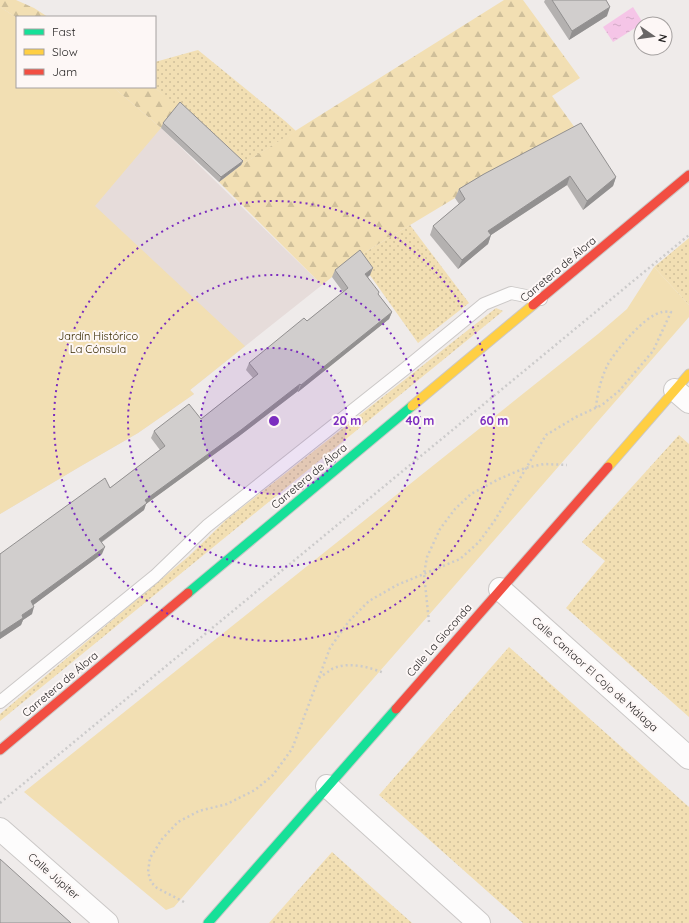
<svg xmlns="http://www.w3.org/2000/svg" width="689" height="923" font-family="Quicksand,sans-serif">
<defs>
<pattern id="grass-dots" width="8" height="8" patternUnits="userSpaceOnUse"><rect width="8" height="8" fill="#f2dfb3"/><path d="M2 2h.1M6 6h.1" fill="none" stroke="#cfbf9a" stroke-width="1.8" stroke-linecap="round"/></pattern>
<pattern id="forest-firs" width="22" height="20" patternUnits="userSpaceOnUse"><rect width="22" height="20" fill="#f2dfb3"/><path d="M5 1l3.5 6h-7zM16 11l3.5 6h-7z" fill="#cfbf9a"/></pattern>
<pattern id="water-ripples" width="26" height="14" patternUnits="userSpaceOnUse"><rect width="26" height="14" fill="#f5c5e7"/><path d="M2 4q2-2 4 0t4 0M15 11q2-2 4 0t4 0" fill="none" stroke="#d2a9c6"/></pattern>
</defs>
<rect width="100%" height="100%" fill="#efebea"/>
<path fill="#e6dcda" d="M0 7 17 18V87H113L161 128 322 285 190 390 194 394 138 433 81 466 0 514Z"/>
<path fill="url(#grass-dots)" d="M198 50 285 121 296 131 241 165 154 87H155V62Z
M410 225 469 303 418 343 357 257Z
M689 238V305L654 267Z
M496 308 503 311 0 721V714L189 556 226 520Z
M679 435 689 444V717L566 608 605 561 582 542Z
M509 647 689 807V923H523L379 795Z
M332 852 412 923H269Z"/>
<path fill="url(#forest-firs)" d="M0 0H16L34 8 48 17H17V18L0 7Z
M504 0H523L580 78 552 96 578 132 455 198 357 257 322 285 219 182 241 165Z
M113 87H154L178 107 161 128Z"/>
<path fill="#f2dfb3" d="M0 7 17 18V87H113L161 128 95 206 245 346 190 390 194 394 138 433 81 466 0 514Z
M654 267 689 305V317L174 907 166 910 24 792 598 334 627 309Z"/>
<path fill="url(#water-ripples)" d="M633 7 643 23 613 42 603 27Z"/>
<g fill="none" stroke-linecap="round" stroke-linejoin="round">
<g stroke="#cbc8c7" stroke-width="14">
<path id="lane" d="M0 702 155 576 207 526 406 368 484 304 511 293 541 299"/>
</g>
<g stroke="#cbc8c7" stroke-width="24">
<path id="street" d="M675 390 689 402
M500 589 689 758
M327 786 479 923
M0 829 107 923"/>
</g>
<g stroke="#cbc8c7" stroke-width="11">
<path id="fast" d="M188 593 412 406
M208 923 396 709"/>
</g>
<g stroke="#cbc8c7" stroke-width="11">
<path id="slow" d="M412 406 533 305
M608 467 689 374"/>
</g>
<g stroke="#cbc8c7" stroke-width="11">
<path id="jam" d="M533 305 689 175
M396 709 608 467
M0 750 188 593"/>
</g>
<path stroke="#cccbcb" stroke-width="2.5" stroke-dasharray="2 3" stroke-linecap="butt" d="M429 622 424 574 427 557 440 529 455 509 471 494 499 479 525 468 544 464 567 465
M319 678C323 675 328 672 332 669 348 661 369 667 384 673
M0 803 689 235
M184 902 157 888 151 882 148 872 150 858 162 839 178 822 199 811 227 804 255 790 273 775 292 749 330 648 349 621 369 601 397 585 460 559 479 542 495 520 546 435 576 417 602 405 620 390 653 351 671 312C668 312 664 311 662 312 645 315 615 351 607 366 601 379 597 394 596 408"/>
<use href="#lane" stroke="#fdfcfc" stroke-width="12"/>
<use href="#street" stroke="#fdfcfc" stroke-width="22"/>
<use href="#fast" stroke="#16e098" stroke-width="9"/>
<use href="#slow" stroke="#ffcf43" stroke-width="9"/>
<use href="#jam" stroke="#f24e42" stroke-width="9"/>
</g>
<path fill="#b4b1b0" d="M545 0H606L607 16 569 40 544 2Z
M163 123 243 161 241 165 219 182 161 128Z
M484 174 616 177 613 186 583 210 567 185 491 235 488 244 458 269 430 235 433 226 459 204 455 198 459 189Z
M335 270 370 275 368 277 378 294 392 312 389 319 298 392V391L238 437 146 504 144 510 101 543 102 554 33 605 32 614 23 620 21 625 0 639V554L110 488 160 450 151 438 154 431 201 419 253 378 246 370 249 363 307 321 343 292 332 277Z"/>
<path fill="#929090" d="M610 7 607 16 569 40 572 31Z
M243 161 241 165 219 182 221 177Z
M570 176 567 185 491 235 488 244 458 269 462 260 488 231Z
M616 177 613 186 583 210 587 201Z
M373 268 370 275 363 281 365 274Z
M392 312 389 319 298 392 301 385Z
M300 384 298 391 238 437 146 504 144 510 96 546 99 539 145 500Z
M105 547 102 554 28 609 31 601Z
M34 607 32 614 23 620 21 625 0 639V633L22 615Z"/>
<path fill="#d1cecd" stroke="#929090" d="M552 0H606L610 7 572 31Z
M180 102 243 161 221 177 163 123Z
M581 123 616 177 587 201 570 176 488 231 491 235 462 260 433 226 465 199 459 189 484 174Z
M360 250 373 268 365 274 379 292 378 294 392 312 301 385 300 384 241 430 145 500 147 503 99 539 105 547 31 601 34 607 22 615 23 618 0 633V554L105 478 110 488 165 446 154 431 189 404 201 419 258 374 249 363 304 318 307 321 348 288 335 270Z
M0 859 71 923H0Z"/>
<circle cx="274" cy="421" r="73" fill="#7b2cbf" fill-opacity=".12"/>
<g fill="none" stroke="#7b2cbf" stroke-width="2" stroke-dasharray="2 4">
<circle cx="274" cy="421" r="73"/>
<circle cx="274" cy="421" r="146"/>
<circle cx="274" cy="421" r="220"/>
</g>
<g text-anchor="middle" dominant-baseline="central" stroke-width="4" stroke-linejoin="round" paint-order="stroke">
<g font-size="11" fill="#211f1f" stroke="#fdf7f6">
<text transform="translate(558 269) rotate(-40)">Carretera de Álora</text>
<text transform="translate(309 476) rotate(-40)">Carretera de Álora</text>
<text transform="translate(439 640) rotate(-49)">Calle La Gioconda</text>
<text transform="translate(595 674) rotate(42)">Calle Cantaor El Cojo de Málaga</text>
<text transform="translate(60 684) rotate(-40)">Carretera de Álora</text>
<text transform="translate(54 876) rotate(41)">Calle Júpiter</text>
</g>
<g font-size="11" fill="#382a00" stroke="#fdf7f6">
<text x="98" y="336">Jardín Histórico<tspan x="98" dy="13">La Cónsula</tspan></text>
</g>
</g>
<circle cx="274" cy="421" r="6" fill="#7b2cbf" stroke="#fdf7f6" stroke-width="2"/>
<g font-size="12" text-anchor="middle" font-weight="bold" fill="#7b2cbf" stroke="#fdf7f6" stroke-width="4" stroke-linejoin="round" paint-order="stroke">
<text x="347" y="425">20 m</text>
<text x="420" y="425">40 m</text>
<text x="494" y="425">60 m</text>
</g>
<rect x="16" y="16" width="140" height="72" fill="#fdf7f6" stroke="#a5a1a0"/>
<rect x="24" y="29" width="20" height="6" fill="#16e098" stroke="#a5a1a0"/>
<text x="52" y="36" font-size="12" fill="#211f1f">Fast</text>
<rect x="24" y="49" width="20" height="6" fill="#ffcf43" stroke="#a5a1a0"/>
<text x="52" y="56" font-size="12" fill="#211f1f">Slow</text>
<rect x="24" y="69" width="20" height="6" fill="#f24e42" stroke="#a5a1a0"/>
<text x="52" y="76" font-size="12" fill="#211f1f">Jam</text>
<g transform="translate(653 36) rotate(103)"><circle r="19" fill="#fdf7f6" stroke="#a5a1a0"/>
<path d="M0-3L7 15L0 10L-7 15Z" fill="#696666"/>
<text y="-6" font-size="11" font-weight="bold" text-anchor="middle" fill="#211f1f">N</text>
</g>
</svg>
